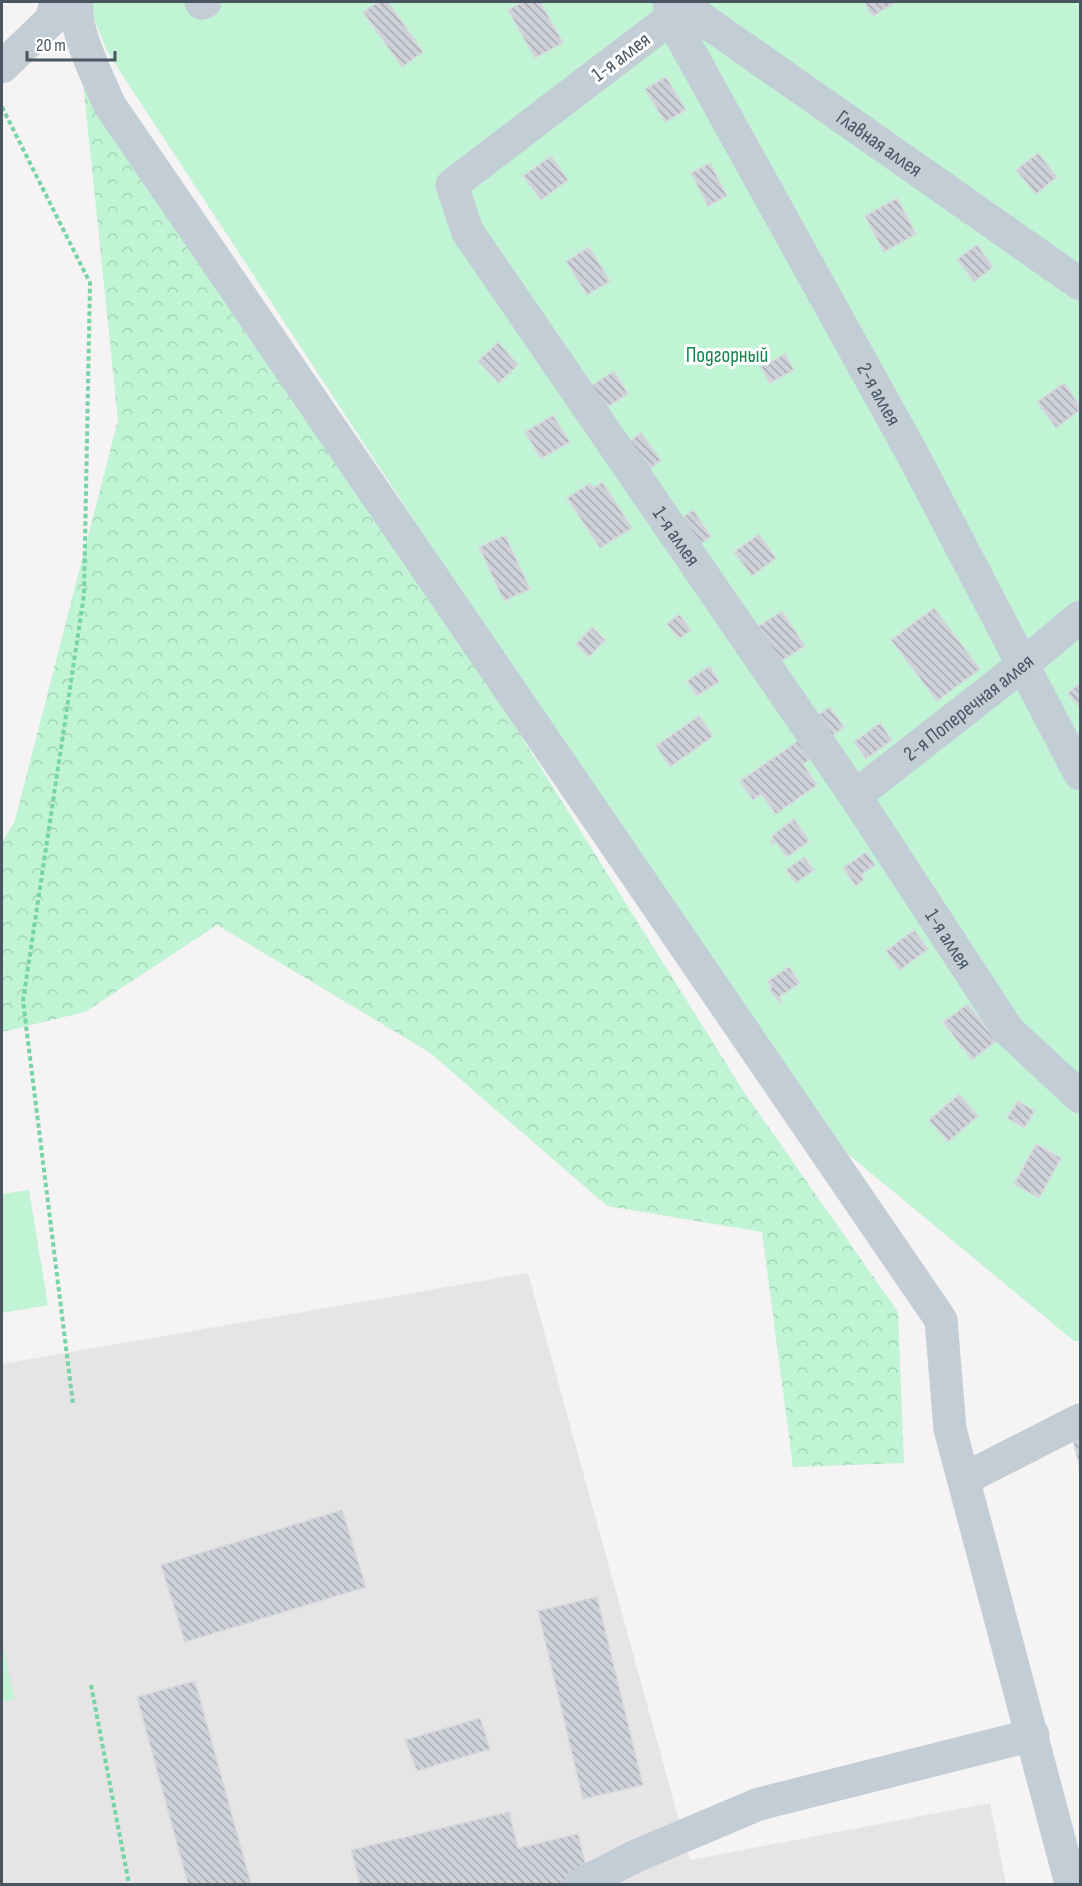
<svg xmlns="http://www.w3.org/2000/svg" width="1082" height="1886" font-family="'Sofia Sans Condensed',sans-serif">
<defs>
<pattern id="forest-crowns" width="20" height="18" patternUnits="userSpaceOnUse" patternTransform="scale(1.5)"><rect width="20" height="18" fill="#c0f4d4"/><path d="M2 6a3 3 0 1 1 6 0M12 15a3 3 0 1 1 6 0" fill="none" stroke="#a6d3b9"/></pattern>
<pattern id="building-back-hatch" width="6" height="6" patternUnits="userSpaceOnUse" patternTransform="scale(1.5)"><rect width="6" height="6" fill="#ced2d8"/><path d="M-1 5l2 2M0 0l6 6M5-1l2 2" fill="none" stroke="#a9adb3"/></pattern>
</defs>
<rect width="100%" height="100%" fill="#f5f3f3"/>
<path fill="#e6e4e5" d="M528 1273 690 1860 990 1803 1006 1884H2V1364Z"/>
<path fill="#c0f4d4" d="M87 2H1080V1341H1074L808 1121 138 99 107 51Z
M29 1190 48 1305 2 1313V1194Z
M2 1641 14 1699 2 1702Z"/>
<path fill="url(#forest-crowns)" d="M83 82 125 104 744 1092 898 1312 904 1463 793 1467 762 1232 607 1206 429 1052 217 925 85 1012 2 1032V843L15 820 118 420Z"/>
<path fill="url(#building-back-hatch)" stroke="#d6d9de" stroke-width="1.5" d="M378 2H388L423 52 402 67 363 12Z
M523 2H540L563 43 535 58 508 10Z
M864 2H896L873 16Z
M666 77 686 110 665 122 645 89Z
M1038 153 1057 177 1036 194 1016 170Z
M551 156 568 180 541 200 523 176Z
M710 163 727 196 708 206 691 173Z
M897 198 916 234 884 252 865 216Z
M977 245 993 267 974 282 957 259Z
M589 247 610 281 587 295 566 261Z
M498 342 518 365 499 383 478 361Z
M785 354 794 370 770 383 761 367Z
M614 371 628 394 598 413 584 391Z
M1064 383 1080 406V410L1056 428 1037 402Z
M553 415 570 442 541 459 525 432Z
M641 433 661 460 643 474 623 446Z
M602 482 632 528 600 548 567 498 590 483 594 488Z
M693 510 711 536 693 549 675 523Z
M759 534 776 558 752 576 734 552Z
M505 535 530 589 504 601 479 547Z
M934 608 980 669 937 701 891 640Z
M782 611 805 646 780 662 757 627Z
M679 614 691 630 679 639 667 624Z
M592 627 605 640 589 657 576 644Z
M710 666 719 682 697 696 687 681Z
M1080 683V708L1068 693Z
M830 707 844 727 823 742 809 721Z
M699 716 713 736 670 767 656 746Z
M880 723 892 740 866 759 854 742Z
M798 741 810 759 803 764 817 785 776 814 761 794 753 800 740 781Z
M794 819 809 841 787 857 776 842 773 844 771 841 774 839 772 836Z
M866 852 875 865 861 875 864 879 856 886 843 868Z
M804 857 814 870 796 883 786 870Z
M914 930 928 949 900 970 886 951Z
M789 967 800 983 779 997 781 1000 780 1003 769 989 772 987 768 981Z
M968 1004 996 1041 972 1060 943 1022Z
M959 1094 978 1116 948 1142 929 1120Z
M1018 1101 1035 1111 1024 1128 1007 1118Z
M1036 1144 1061 1158 1039 1198 1014 1184Z
M1080 1438V1468L1073 1440Z
M342 1510 366 1587 185 1642 161 1565Z
M597 1597 643 1785 583 1799 538 1611Z
M195 1681 251 1884H188L137 1697Z
M480 1718 490 1749 417 1771 405 1740Z
M509 1812 518 1848 578 1834 589 1879 568 1884H360L351 1850Z"/>
<g fill="none" stroke-linecap="round" stroke-linejoin="round">
<path stroke="#75d5a6" stroke-width="4" stroke-dasharray="4.5 3" stroke-linecap="butt" d="M2 107 90 283 84 595 23 1001 73 1404
M91 1685 129 1884"/>
<g stroke="#c3cdd5" stroke-width="33">
<path d="M77 2C73 29 98 77 109 104L941 1320 950 1429 1071 1884"/>
<path d="M201 2 202 3 205 2"/>
<path id="s1" d="M669 2 671 18 914 457 1080 774"/>
<path id="s2" d="M678 2 1080 284"/>
<path id="s3" d="M671 18 452 185 467 231 855 796 1008 1030 1080 1097"/>
<path d="M2 67 51 20 56 2"/>
<path id="s4" d="M855 796 1015 671 1080 617"/>
<path d="M964 1479 1080 1420"/>
<path d="M581 1884 636 1856 759 1804 1033 1735"/>
</g>
</g>
<g text-anchor="middle" dominant-baseline="central" stroke-width="6" stroke-linejoin="round" paint-order="stroke">
<g font-size="21" fill="#495662" stroke="#fff">
<text transform="translate(621 57) rotate(-37)">1-я аллея</text>
<text stroke="none"><textPath href="#s2" startOffset="246">Главная аллея</textPath></text>
<text stroke="none"><textPath href="#s1" startOffset="446">2-я аллея</textPath></text>
<text stroke="none"><textPath href="#s3" startOffset="694">1-я аллея</textPath></text>
<text stroke="none"><textPath href="#s4" startOffset="144">2-я Поперечная аллея</textPath></text>
<text stroke="none"><textPath href="#s3" startOffset="1180">1-я аллея</textPath></text>
</g>
<g font-size="21" fill="#11864c" stroke="#fff">
<text x="727" y="355">Подгорный</text>
</g>
</g>
<rect width="1082" height="1886" fill="none" stroke="#495662" stroke-width="6"/>
<path d="M27 51v9h88v-9" fill="none" stroke="#495662" stroke-width="3"/>
<text x="36" y="51" font-size="18" fill="#495662" stroke="#ffffff" stroke-width="4.5" paint-order="stroke">20 m</text>
</svg>
